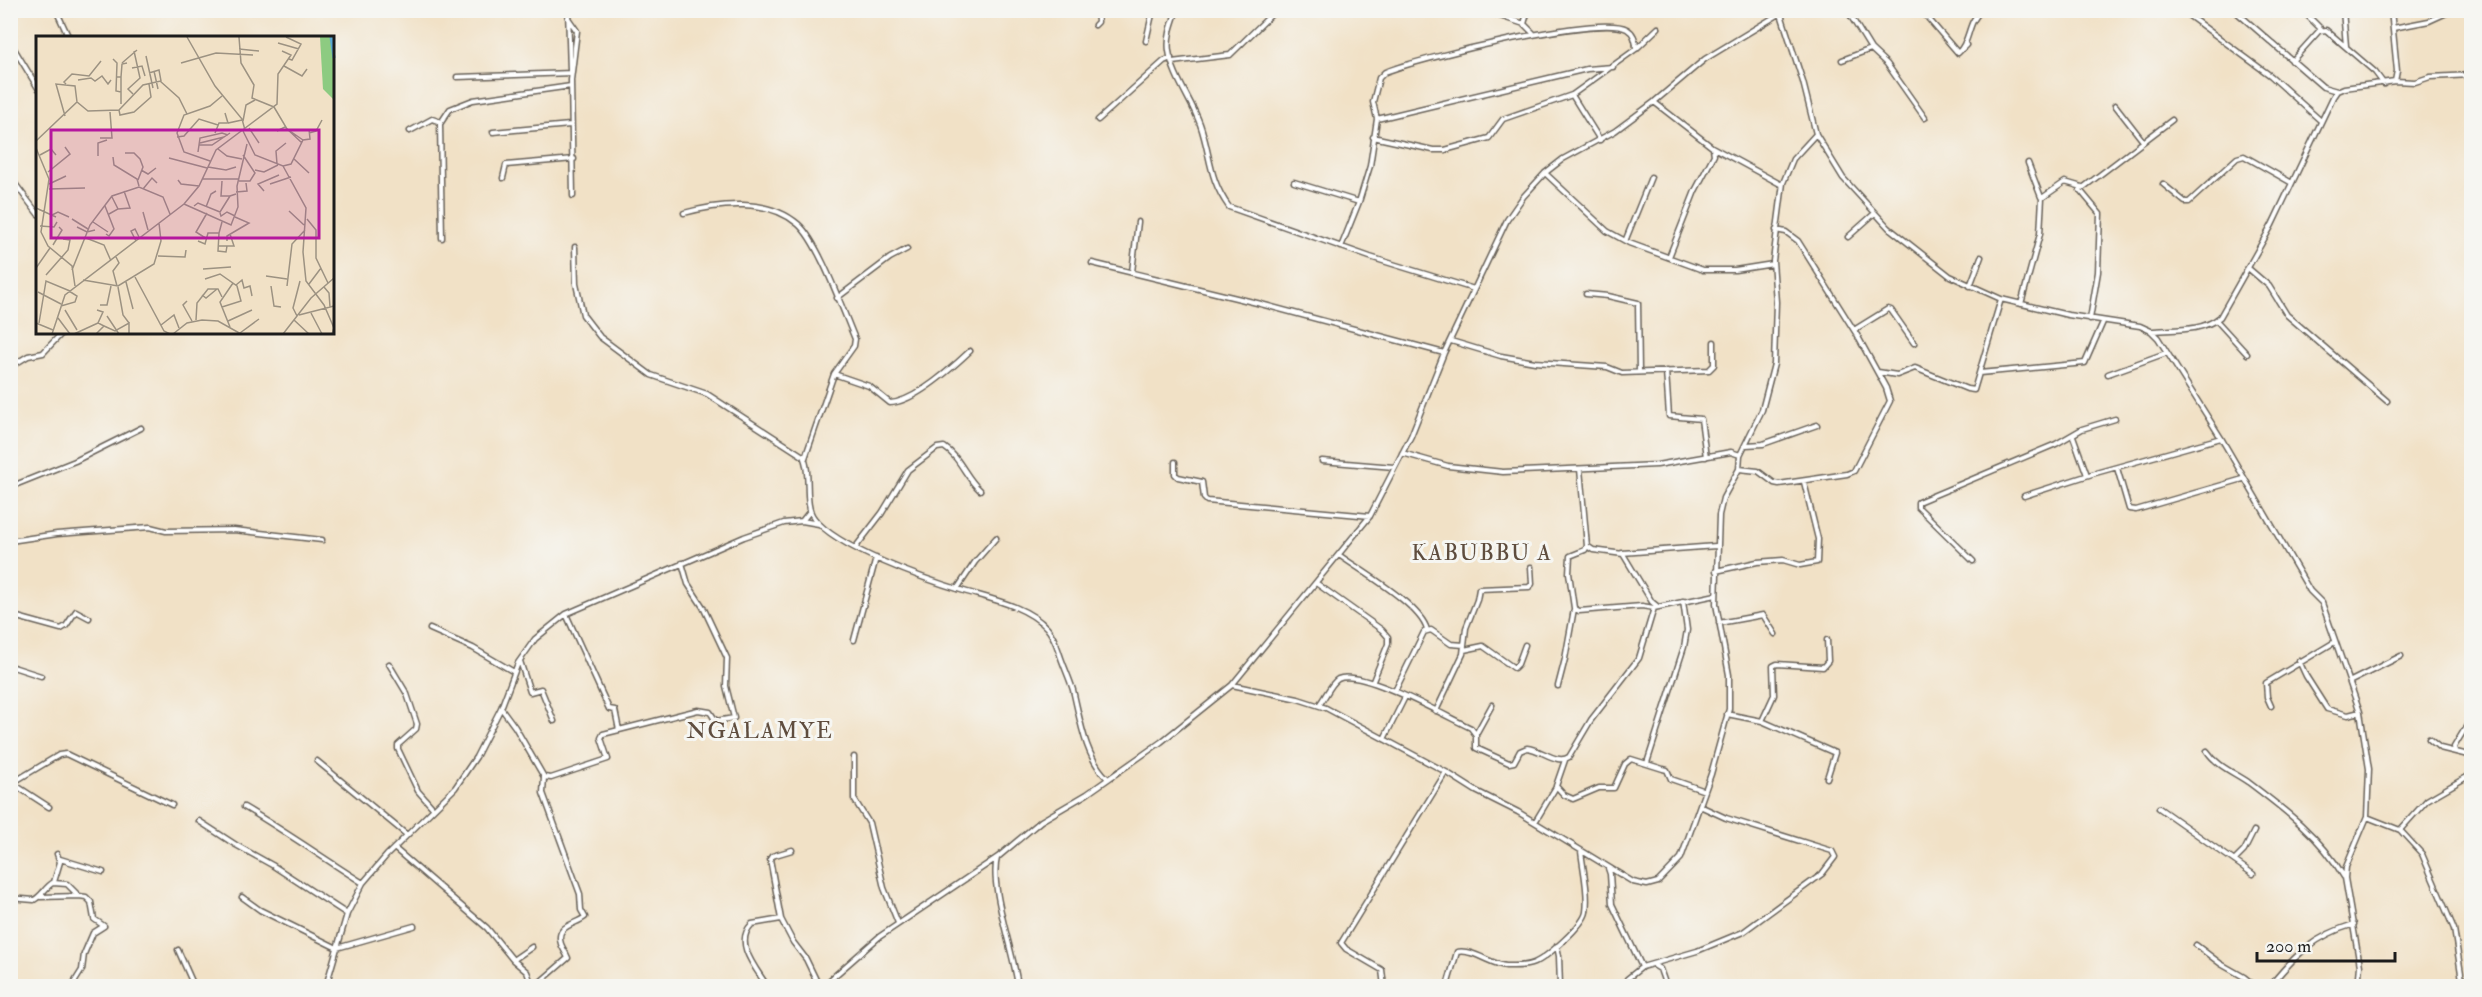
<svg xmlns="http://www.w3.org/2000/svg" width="2482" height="997" font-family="'IM FELL Double Pica',serif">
<rect width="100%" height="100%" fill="#f6f6f2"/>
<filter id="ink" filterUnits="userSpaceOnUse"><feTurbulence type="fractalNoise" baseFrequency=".0167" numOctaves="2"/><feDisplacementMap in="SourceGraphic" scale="12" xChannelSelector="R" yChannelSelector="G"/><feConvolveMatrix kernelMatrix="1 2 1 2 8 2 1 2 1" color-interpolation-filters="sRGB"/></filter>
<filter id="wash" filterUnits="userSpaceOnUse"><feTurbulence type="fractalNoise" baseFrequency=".008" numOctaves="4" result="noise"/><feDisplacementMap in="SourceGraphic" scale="24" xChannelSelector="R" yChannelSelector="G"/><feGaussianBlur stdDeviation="1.35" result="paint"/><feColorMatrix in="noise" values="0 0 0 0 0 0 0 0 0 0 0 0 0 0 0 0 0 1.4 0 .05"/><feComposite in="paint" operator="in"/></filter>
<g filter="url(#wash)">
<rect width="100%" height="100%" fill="#f1e1c6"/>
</g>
<g filter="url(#ink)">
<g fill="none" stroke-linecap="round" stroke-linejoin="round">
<g stroke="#676158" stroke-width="7">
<path id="street" d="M56 10 69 38
M1177 10C1172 24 1167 37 1169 51 1173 77 1191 99 1200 124 1211 155 1208 178 1229 207L1370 257 1474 289
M1482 10 1524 24 1533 33
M1847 10 1871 49 1887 64 1925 118
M1921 10 1958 53
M2056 10 2060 13
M2181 10 2271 76 2321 121
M2234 10 2323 87 2337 91
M2302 10 2322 30
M2343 10 2346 46
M1781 14 1803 82 1816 134 1843 178 1889 228 1950 276 2001 299 2068 315 2140 326 2151 331 2158 338 2221 438 2310 591 2322 603 2360 712 2369 769 2367 817 2346 867 2345 878 2360 966 2358 986
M568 18 577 31 571 80 573 196
M1524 24 1528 10
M1095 25 1098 22 1097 10
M2393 28 2429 21 2453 10
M1146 41 1153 10
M10 42 38 88
M1966 45 1958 53C1972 39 1966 23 1982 10
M1842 60 1871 49
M2292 61 2319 31 2326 30 2375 72 2384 84
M1172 62 1230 55 1276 10
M457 77 572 73 570 71 568 10
M2395 81 2415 82 2430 77 2472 75
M1572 95 1600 140
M1654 102 1712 147 1782 185
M2115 105 2143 141
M1377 119 1587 69 1613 67
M1098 120 1164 61 1171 58
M410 131 432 119 441 122
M493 132 570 125
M1373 137 1433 150H1445L1489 138 1503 119 1572 95 1636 49 1658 28
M2028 163 2041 197
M1545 173 1607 231 1629 243 1703 270H1735L1773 264
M10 177 38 214
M503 178 506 165 574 159
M1294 182 1359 202 1341 247
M2163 184 2185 202H2189L2237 158 2244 156 2292 183
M1359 202 1370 166 1377 119 1373 102 1379 78 1385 72C1421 58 1599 14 1627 29 1634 33 1636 42 1636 49
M684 213C720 203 768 198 798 224 819 242 843 311 855 339L854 346 834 374 805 458
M1848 237 1875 213
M442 238 440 124 450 109 473 100 571 86
M1626 239 1651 177
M575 247 576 284 583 315 600 337 651 375 707 394 803 456C812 473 803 504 814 518 836 548 927 580 964 591 991 599 1027 606 1047 628 1053 635 1056 643 1059 652 1063 665 1069 677 1073 690 1080 719 1085 757 1107 778
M1669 257 1695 191 1714 155 1713 148
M1092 263 1257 303 1444 353
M2248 268 2269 286 2287 315 2387 401
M1132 272 1138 222
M1970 286 1981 257
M1586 294 1608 296 1638 303 1639 372
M837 298 890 258 907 249
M2021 304 2040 234 2042 198 2065 182 2082 187
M2090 319 2098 272 2100 214 2080 190 2172 120
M2216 320 2247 354
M1854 330 1888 309 1891 310 1914 343
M2151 331C2174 329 2202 332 2220 317L2272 225 2333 97 2337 91 2344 88 2395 81 2397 71 2391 10
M1451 341 1501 356 1535 362 1607 367 1622 373 1709 370 1714 365V342
M10 367 28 356 43 353 62 333
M1666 371 1669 416 1701 419 1706 457
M1878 372 1897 375 1915 368 1967 389 1974 390 2001 299
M1980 373 2085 363 2103 322
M834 374 869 386 890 403C914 402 953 367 970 351
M2108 374 2166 353
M2073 436 2087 475
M1746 445 1763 444 1817 425
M1402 453 1448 466 1503 472 1657 465 1731 452 1740 455
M1322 461 1394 467
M1175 462V474L1178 477 1202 482 1204 498 1207 501 1370 516
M2117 468 2129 509 2136 510 2243 479
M1580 469 1587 546 1585 550 1570 556 1569 573 1574 608 1579 611 1642 606 1654 608
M1739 469 1758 471 1774 483 1779 484 1847 474 1854 471 1890 401 1886 388 1857 335 1798 241 1786 232 1776 230
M10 487 75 461 141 428
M2024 496 2092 474 2221 438
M802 521 810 511
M10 541 57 534 150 527 166 531 234 530 322 540
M1587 546 1593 550 1623 554 1652 602 1657 606
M855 548 882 513 908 470 937 448 944 447C960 457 966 478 980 490
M1622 553 1716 546
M1339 555C1361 571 1421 605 1427 630
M1973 561 1918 507V502L2056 444 2082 429 2115 419
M1716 571 1757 562 1783 560 1800 565 1817 562 1818 539 1804 482
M1316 583 1382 630 1388 637V644L1373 681
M957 589 975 562 996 538
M10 615 61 629 66 626 76 611 89 618
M1719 623 1763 615 1775 634
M430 629 473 648 514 672
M854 640 876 558
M1464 650 1483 646 1514 668 1518 664 1525 645
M520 661 530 692 541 689 554 721
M2299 661 2306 676 2327 709 2348 715 2360 712
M389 664 407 694 417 724 416 729 398 745V749L418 791 433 808
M10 666 41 676
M2351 681 2401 656
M1232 685 1298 699 1326 708 1446 772 1476 791 1518 812 1633 882 1647 885 1658 882 1681 858 1711 774 1729 709V675L1716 604 1719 515 1723 498 1739 469 1740 455 1762 410 1774 364 1776 302 1773 261 1783 183 1793 159 1816 134
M1558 686 1565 659 1574 609
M1395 691 1424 632 1431 630 1451 644 1464 645
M1319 705C1325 698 1331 683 1338 679 1361 668 1447 717 1471 728L1476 735V748L1509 763 1514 762 1520 751 1527 748C1541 749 1557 765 1569 757L1591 720 1639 658 1654 608 1716 595
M2271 706 2267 697 2266 683 2333 643
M501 708 515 727 544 777 543 793 580 894 581 910 585 917C575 925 555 925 561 944 563 949 566 953 568 958L539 983H531L527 972 513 960
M1436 711 1463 654 1466 628 1477 600 1479 589 1529 587 1532 584 1531 567
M1727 714 1762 721 1835 753 1827 778
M1762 721 1774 695 1773 666 1777 664 1823 667 1828 661 1827 640
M619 730 698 710 710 712 716 721 734 718 726 686 727 658 703 607 688 584 682 563
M1476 734 1492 705
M1384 739 1405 697
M2429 739 2440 748 2472 756
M2207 751C2217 766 2233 772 2248 782 2284 809 2321 837 2344 877
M2455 751 2454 747 2472 717
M854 757V799L869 823 884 888 898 923
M1565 760 1556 786 1564 795 1573 799 1599 788H1614L1625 764 1631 759 1663 769 1667 770 1671 779 1705 791
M317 761 407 835
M1647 763 1684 647 1687 630 1683 601
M544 777 551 778 608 759 601 738 603 734 619 730 615 710 609 709 566 614
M12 783 59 755 66 754 172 805
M12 783 49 807
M244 807C285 831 323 858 363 883
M2159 808 2253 874
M2367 817 2400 830 2422 854 2454 929 2463 986
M199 821 236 845 272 865 347 914
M1535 822 1556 787
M2400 830 2427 800 2472 774
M394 848 487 928 513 960 532 947
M997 858C989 887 1014 953 1018 986
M60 859 103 872
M2235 860 2244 851 2254 831
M1608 868 1610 874 1612 904 1642 967
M40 897 79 896 67 884 53 883
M242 897 260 910 337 948 414 926
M10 898 34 900C43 895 45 887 54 882L60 862 57 854
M781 919 770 859 772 856 792 850
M2196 945 2221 964 2244 977 2255 986
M1557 946 1559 956 1560 986
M178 950 194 986
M1655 966 1660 969 1666 986
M72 986 82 970 84 954 93 933 104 926 94 919 91 902 86 897 79 896
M326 986 347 914 363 883 387 855 455 788 476 757 501 708 518 663 535 639 566 614 744 537 784 523 802 521 819 524
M767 986C756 968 733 943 752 924L781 919 793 942 806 959 819 986
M823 986 879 937 998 857 1041 821 1087 794 1161 742 1232 685 1370 516 1411 436 1444 353 1507 220 1523 197 1545 173 1563 159 1615 131 1654 102 1705 59 1786 10
M1384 986 1382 970 1346 949 1341 943 1446 772
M1447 986 1457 952C1473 949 1490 964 1506 966 1515 966 1525 967 1534 963 1546 958 1584 925 1586 912 1589 892 1583 870 1581 851
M1626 986 1627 979 1642 967 1697 951 1743 932 1822 874 1835 857 1832 851 1726 818 1700 806
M2270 986C2295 955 2314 936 2354 924"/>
</g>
<use href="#street" stroke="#fff" stroke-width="4"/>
</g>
</g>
<g text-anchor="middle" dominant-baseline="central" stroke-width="6" stroke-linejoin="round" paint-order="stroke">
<g font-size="22" letter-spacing="1.5" fill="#5f4d3e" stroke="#f6f6f2">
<text x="1482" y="553">KABUBBU A</text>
<text x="760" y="731">NGALAMYE</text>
</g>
</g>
<g transform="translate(36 36)">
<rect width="298" height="298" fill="#f1e1c6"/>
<path d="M284 1H298V64L287 53Z" fill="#8dcb81"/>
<path fill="none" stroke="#59a8d3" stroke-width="3" d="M295 1 298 22"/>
<path fill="none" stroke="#9c9282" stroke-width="1.5" d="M151 1 179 50 206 83 209 94M203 1 205 27 218 49 216 62 238 71M250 1 265 8 256 24 253 23M242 7 263 13M203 13 223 15M110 20 117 52M77 23 81 27 80 55 85 56M86 27 101 14M145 27 180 17 217 19M248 30 266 40 271 33M96 32 106 30 109 40M118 35 122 53M81 41H85V68M85 41 86 28 91 27M42 44 55 42 59 45 66 40 72 48 75 44M124 45 143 62 151 78M30 48 28 46 36 38 53 40 65 25M97 58 92 53 104 42 98 15M238 71 251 93 267 104M83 74 84 79 98 76 115 61 113 48M189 77 192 87 206 84M29 80 20 48 39 50 41 66M207 85 210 69 219 64M213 92 223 107M207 95 219 119 247 130 255 128 267 104 274 103 273 93M241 95 249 91 266 107M179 97 183 87H191M273 97 280 95 286 84M141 101 148 100 163 83 182 89M64 102H76L74 76M0 105 41 66 52 75 83 74 107 49 125 45 123 34 113 37M164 107 188 101M163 109H176L194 97M0 112 13 143 5 196 12 210 36 230 39 250M182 113 191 120 206 123M162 116 164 102 186 97 192 99M89 117H98L104 123 107 131 102 144M4 119 15 113 20 119M62 120V107L71 104M77 121 78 129 101 143 103 150M133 122 171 132M258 123 273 137M174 125 148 116 141 97 148 79 174 70 186 60M241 128 240 115 250 107M247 130 270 172 267 216 270 245 288 269 298 292 296 298M172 131 190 134 200 131M105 134 112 138 120 132M219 134 228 136 242 129M12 136 34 118 29 111M166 143H203M142 144 145 148 163 150M186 145 185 160H194M203 145H214L219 137 207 119M13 148 30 140M234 148 255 141M13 153 49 152M107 153 116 142 121 147M228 155 222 148 243 139M200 156 211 155 210 147M148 168 195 189 202 171 201 150 211 108M69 170 78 193 73 200 70 198M158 170 162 167 184 176 194 160 200 158M170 171 175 158 180 155M0 172 20 181M82 173 94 172 88 155M253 175 268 189M107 176 112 194M184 177 185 180 191 176 199 180M73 178 82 173 76 161M16 179 22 176 33 181M36 183 52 193M271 183 280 194V222L292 247M57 186 72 196M4 190 18 191 21 186M41 191 51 196 59 194M183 197 182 215 190 216 191 210M50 202 68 209 75 225M171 203 160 196 171 177M100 205 95 195 99 193 103 201M162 205 169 208 172 197H183L186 186M191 205V200L213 187 199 181M17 209 26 194 23 191M182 210H198L194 198M122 220 149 221 150 214M80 221 83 227 77 235 81 250M0 232 14 212M167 233 195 231M36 234 54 189 76 160 103 151 127 161 134 178M10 239 32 214 34 204 27 203M230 240 251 243M99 241 128 295 134 298M169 243 184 238 201 250 205 265 186 271M47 244 82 250 118 228 125 205 123 187M90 246 97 273M273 248 285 232M200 249 206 244 208 252 214 250 216 260M235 250 238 270 245 271M251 250 256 208 269 194M82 251 87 279 93 287M288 251 293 257 294 271M2 256 25 268M166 259 170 262 181 253M151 265 147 269 156 285M64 269H71L75 250M25 270 39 266 41 260 33 255M29 274 41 294M61 274 67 276 62 287 68 290M275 277 286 298M263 279 298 270M71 280 83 298M261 280 257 272 264 245M22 282 34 298M160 284 161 267 172 253H182L186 261M258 284 273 298M192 285 216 274M0 287 17 294M3 287 10 245 34 255M125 289 138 279 143 292M194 291 184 266 197 247M204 297 223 283M16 298 29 259 148 168 163 150 180 114 241 68 242 38 255 19 246 15M38 298 62 287M60 298 68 290 79 295 93 287V298M137 298 151 287 166 284 182 285 205 298M247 298 275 262 298 242"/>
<path fill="#b5179e" fill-opacity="0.15" stroke="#b5179e" stroke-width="3" d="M15 94H283V202H15Z"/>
<rect width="298" height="298" fill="none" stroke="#1c1c1c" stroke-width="3"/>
</g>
<rect width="2482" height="997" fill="none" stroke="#f6f6f2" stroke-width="36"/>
<path d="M2257 952v9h138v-9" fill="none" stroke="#1c1c1c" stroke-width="3"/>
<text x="2266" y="952" font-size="18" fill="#1c1c1c" stroke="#f6f6f2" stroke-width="4.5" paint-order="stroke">200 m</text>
</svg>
